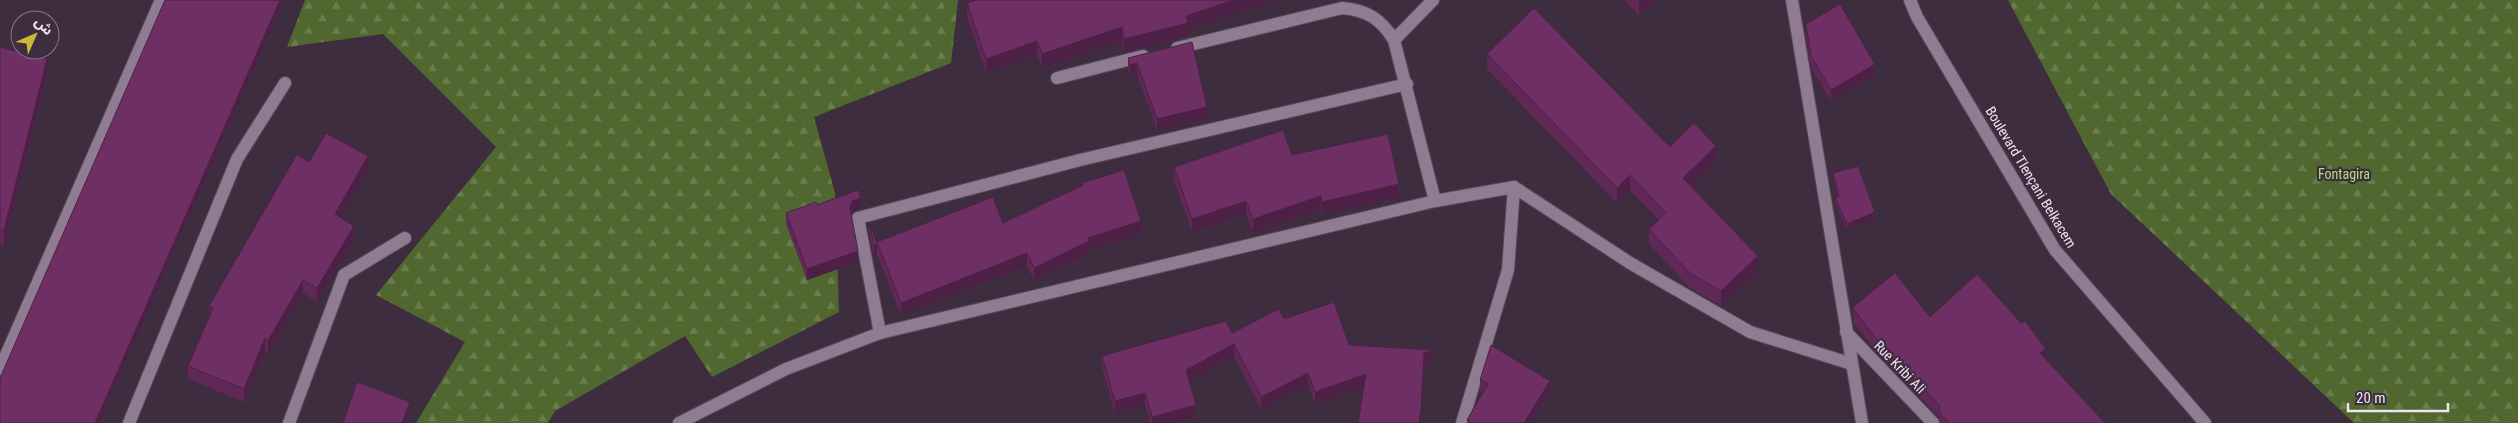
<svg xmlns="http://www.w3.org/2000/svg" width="2518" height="423" font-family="'Roboto Condensed','Noto Sans Arabic',sans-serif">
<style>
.forest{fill:url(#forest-firs)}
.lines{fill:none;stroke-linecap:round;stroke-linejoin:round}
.service-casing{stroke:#5a4b5b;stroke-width:14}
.minor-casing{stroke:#5a4b5b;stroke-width:14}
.service{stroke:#907c91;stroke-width:12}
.minor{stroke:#907c91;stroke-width:12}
.wall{fill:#5f2856}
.shaded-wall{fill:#4d2146}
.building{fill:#6e2f64;stroke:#4d2146}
.labels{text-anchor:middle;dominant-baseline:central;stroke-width:4.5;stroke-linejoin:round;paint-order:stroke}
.park-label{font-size:14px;fill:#b2df73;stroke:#3e2d3f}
.street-label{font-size:14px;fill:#efe4f0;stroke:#3e2d3f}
</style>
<defs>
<pattern id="forest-firs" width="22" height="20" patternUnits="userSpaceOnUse" patternTransform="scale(1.25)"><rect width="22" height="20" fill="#50682f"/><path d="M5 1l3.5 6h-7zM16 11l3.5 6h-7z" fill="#6a7d4d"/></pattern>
</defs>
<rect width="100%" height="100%" fill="#3e2d3f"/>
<g class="forest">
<polygon points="305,0 958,0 951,63 814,117 835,193 839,312 712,377 685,336 555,411 548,423 416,423 465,342 376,295 496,147 383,34 287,47"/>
<polygon points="2008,0 2518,0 2518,423 2354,423 2111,194"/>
</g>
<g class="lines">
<g class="service-casing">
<polyline id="service" points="1394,40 1433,0"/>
</g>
<g class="minor-casing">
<g id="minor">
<polyline points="1792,0 1862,423"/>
<polyline points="1910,0 1917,17 2055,250 2205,423"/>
<path d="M1177,48L1342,8C1367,10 1381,19 1394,40L1435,201"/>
<polyline points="1057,78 1143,56"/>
<polyline points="1846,332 1933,423"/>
<polyline points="880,333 858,218 1080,160 1407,84"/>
<polyline points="0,369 161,0"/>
<polyline points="129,423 237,159 285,83"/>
<polyline points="289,423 344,275 405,238"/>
<polyline points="679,423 786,369 880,333 1435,201 1514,187 1630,263 1750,332 1852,364"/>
<polyline points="1462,423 1508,270 1514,187"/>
</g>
</g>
<use href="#service" class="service"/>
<use href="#minor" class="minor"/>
</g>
<g class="wall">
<polygon points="1273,0 1273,1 1188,29 1188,37 1124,53 1122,41 1042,68 1037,55 986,73 967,17 967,3"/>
<polygon points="1625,0 1656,0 1639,16"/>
<polygon points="1806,24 1875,75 1831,101 1811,67 1806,35"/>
<polygon points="0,47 47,75 4,246 0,245"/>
<polygon points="1487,54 1670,147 1716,161 1691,186 1758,272 1721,306 1690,288 1649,244 1649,229 1659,220 1630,191 1617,203 1487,69"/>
<polygon points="1128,58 1207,107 1207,118 1157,130 1137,74 1130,76 1128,69"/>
<polygon points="1292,155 1399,197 1322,215 1321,209 1253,232 1246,214 1192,232 1174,180 1174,167"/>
<polygon points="368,170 340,218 354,239 317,302 303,293 268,354 265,352 244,402 188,379 188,366 209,316 209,306"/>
<polygon points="1833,173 1875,218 1847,230 1835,204 1835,198 1838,196 1833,179"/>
<polygon points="1082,183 1141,234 1089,250 1089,254 1034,280 1027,266 901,315 877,255 874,256 869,232 869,222 877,244 1003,223 1082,186"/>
<polygon points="861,209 852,212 851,215 858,262 807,280 786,224 786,213"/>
<polygon points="1853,307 1930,317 2046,359 2105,423 1940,423 1939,417 1879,355 1854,323"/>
<polygon points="1284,319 1349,345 1433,362 1315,404 1308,385 1261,409 1234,356 1189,380 1196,417 1173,423 1150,423 1145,405 1115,413 1102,368 1102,356 1232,333"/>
<polygon points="1480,380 1550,392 1531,423 1467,423 1467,420 1483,392 1480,391"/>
</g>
<g class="shaded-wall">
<polygon points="280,0 284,0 99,423 95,423"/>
<polygon points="1234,0 1273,0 1273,1 1188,29 1188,37 1124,53 1124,39 1186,16"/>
<polygon points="1641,0 1656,0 1639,16 1639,2"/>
<polygon points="1122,27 1122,41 1042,68 1042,54"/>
<polygon points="1037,41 1037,55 986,73 986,59"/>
<polygon points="47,59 47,75 4,246 4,230"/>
<polygon points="1137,63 1137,74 1130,76 1130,65"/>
<polygon points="1875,64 1875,75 1831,101 1831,90"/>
<polygon points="1207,107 1207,118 1157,130 1157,119"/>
<polygon points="1716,146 1716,161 1683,193 1683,178"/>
<polygon points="368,156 368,170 335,228 335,214"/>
<polygon points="1630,175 1630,191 1617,203 1617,188"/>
<polygon points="1399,184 1399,197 1322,215 1322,202"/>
<polygon points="1321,196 1321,209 1253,232 1253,219"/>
<polygon points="861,198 861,209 852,212 850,219 850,208 852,201"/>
<polygon points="1246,201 1246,214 1192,232 1192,219"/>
<polygon points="1875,212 1875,218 1847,230 1847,224"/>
<polygon points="1141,221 1141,234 1089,250 1089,254 1034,280 1034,268 1088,238"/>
<polygon points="354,226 354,239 317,302 317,288"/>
<polygon points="877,244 877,255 874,256 874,245"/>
<polygon points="858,251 858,262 807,280 807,269"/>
<polygon points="1027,253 1027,266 901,315 901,303"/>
<polygon points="1758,256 1758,272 1721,306 1721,291"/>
<polygon points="303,280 303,293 268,354 268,341"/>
<polygon points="265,338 265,352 244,402 244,389"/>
<polygon points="1234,344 1234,356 1186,382 1186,370"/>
<polygon points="2046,349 2046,362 2040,353"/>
<polygon points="1433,350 1433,362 1424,365 1420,423 1419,423 1424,353"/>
<polygon points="1308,373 1308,385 1261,409 1261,397"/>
<polygon points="1366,374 1366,386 1315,404 1315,392"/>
<polygon points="1550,381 1550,392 1531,423 1524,423"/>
<polygon points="1145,393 1145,405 1115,413 1115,401"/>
<polygon points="410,402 410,413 406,423 402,423"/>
<polygon points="1196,405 1196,417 1173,423 1152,423 1152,417"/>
</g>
<g class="building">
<polygon points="165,0 280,0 95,423 0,423 0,378"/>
<polygon points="977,0 1234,0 1186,16 1188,23 1124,39 1122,27 1042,54 1037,41 986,59 967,3"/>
<polygon points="1840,4 1875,64 1831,90 1811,56 1806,24"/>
<polygon points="1534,8 1670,147 1694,123 1716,146 1683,178 1758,256 1721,291 1690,273 1649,229 1666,213 1630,175 1617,188 1487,54"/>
<polygon points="1192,42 1207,107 1157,119 1137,63 1130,65 1128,58"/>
<polygon points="0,47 47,59 4,230 0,229"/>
<polygon points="1283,130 1292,155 1388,134 1399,184 1322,202 1321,196 1253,219 1246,201 1192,219 1174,167"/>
<polygon points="326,133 368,156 335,214 354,226 317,288 303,280 268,341 265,338 244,389 188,366 213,308 209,306 297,154 309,162"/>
<polygon points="1858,166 1875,212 1847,224 1835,198 1839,196 1833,173"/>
<polygon points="1124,170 1141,221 1088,238 1089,241 1034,268 1027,253 901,303 877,242 993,197 1003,223 1083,185 1082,183"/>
<polygon points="858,190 861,198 852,201 850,208 858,251 807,269 786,213 816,202 817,205"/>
<polygon points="869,222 877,244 874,245"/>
<polygon points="1895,273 1930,317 1977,274 2021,323 2025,321 2046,349 2040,353 2105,423 1949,423 1940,413 1939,405 1879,342 1854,310 1853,307"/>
<polygon points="1334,302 1349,345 1433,350 1424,353 1421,409 1419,423 1358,423 1366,374 1315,392 1308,373 1261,397 1234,344 1186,370 1196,405 1152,417 1145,393 1115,401 1102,356 1226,321 1232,333 1279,309 1284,319"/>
<polygon points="1491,345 1550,381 1524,423 1472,423 1467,420 1488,384 1480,380"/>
<polygon points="357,382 410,402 402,423 343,423"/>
</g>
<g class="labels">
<g class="park-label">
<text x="2344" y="174">Fontagira</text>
</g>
<g class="street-label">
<text transform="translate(2031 177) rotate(59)">Boulevard Tlençani Belkacem</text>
<text transform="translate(1900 367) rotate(46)">Rue Kribi Ali</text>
</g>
</g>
<g transform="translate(35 35) rotate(45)"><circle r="24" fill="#3e2d3f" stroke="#857686"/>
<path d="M0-4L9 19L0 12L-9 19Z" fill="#cdb938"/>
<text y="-8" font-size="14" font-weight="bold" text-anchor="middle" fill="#efe4f0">ش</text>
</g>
<path d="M2348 403v8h100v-8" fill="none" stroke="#efe4f0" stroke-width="2.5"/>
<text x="2356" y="403" font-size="15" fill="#efe4f0" stroke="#3e2d3f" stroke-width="4" paint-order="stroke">20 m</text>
</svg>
